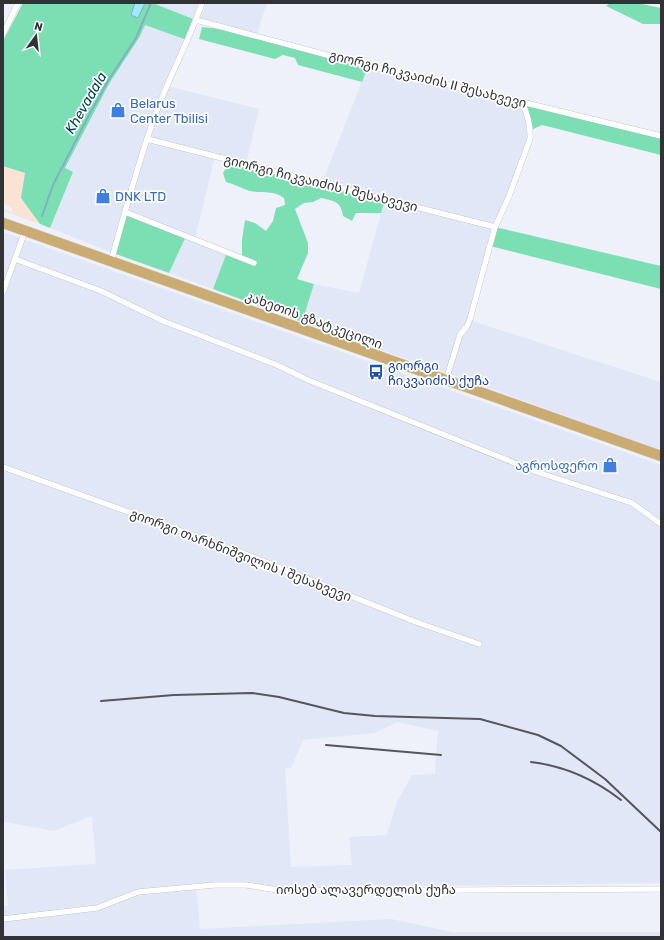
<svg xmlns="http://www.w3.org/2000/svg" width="664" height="940" font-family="Rubik,'Noto Sans Georgian',sans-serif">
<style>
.commercial{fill:#f8e3d5}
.built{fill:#e1e7f7;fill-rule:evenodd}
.green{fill:#7cdfb4}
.water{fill:#a1e7fd;stroke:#7fb1c1}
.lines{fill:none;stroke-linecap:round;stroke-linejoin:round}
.stream{stroke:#7fb1c1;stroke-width:2}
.minor-casing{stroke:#a9adb5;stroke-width:6}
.trunk-casing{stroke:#cececf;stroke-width:11}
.minor{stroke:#fff;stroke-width:5.5}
.trunk{stroke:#caac72;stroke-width:10}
.rail{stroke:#55565a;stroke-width:2}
.labels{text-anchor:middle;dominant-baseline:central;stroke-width:3.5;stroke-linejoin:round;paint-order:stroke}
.street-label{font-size:13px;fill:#313235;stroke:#fff}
.shop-label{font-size:13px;fill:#366cbe;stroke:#fff;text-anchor:start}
.transit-label{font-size:13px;fill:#164399;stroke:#fff;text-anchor:start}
.water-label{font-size:14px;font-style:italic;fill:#003f4e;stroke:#fff}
</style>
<rect width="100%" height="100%" fill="#eef1fa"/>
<polygon class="commercial" points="3,166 25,173 21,198 40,224 3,211 3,209 13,213 11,207 3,203"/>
<g class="built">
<polygon points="155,3 267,3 256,36 196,20 154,4"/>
<polygon points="145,24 187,40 167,86 259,109 246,164 215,156 195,239 227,252 213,289 169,273 185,236 113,253 50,228 73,172 65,169 110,82 139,38"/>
<polygon points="368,66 522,102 531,130 495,227 470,319 460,335 447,373 302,322 314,284 359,293 385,199 322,183"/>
<path d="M3,232L661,465V883L287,888L247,884L196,883L200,929L391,919L452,932H661V937H3V906H8L5,870L96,864L92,816L54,831L5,822L3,820V752L4,749L3,748ZM397,722L438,731L435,774L412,775L397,802L387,835L349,837L352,865L291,867L285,768H291L303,740L375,733Z"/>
<polygon points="472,321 661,382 661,450 450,374 462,336"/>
</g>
<g class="green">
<polygon points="23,3 135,3 131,15 143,8 145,3 155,3 155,4 196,20 187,40 145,25 139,38 110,82 65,168 73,172 50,228 40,224 21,198 25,173 3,166 3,41"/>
<polygon points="610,3 637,3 661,8 661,24 643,24 606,6"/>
<polygon points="202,27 237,31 368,66 362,82 298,65 295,58 283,55 275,59 199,39"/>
<polygon points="522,102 661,136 661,155 542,125 531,130"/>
<path d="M246,164L385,199L381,213H356L352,221L343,216C341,201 334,201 321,198L313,202L304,203L295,209L308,243V253L297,279L314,284L302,322L213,289L227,252L242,258V240L245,220L255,223L266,231L273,221L276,208L285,205L284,198C271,189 264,194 250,191C242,189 235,184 226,182L223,173L227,166Z"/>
<polygon points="125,212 186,236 169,273 113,253"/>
<polygon points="495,227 661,266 661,289 490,246"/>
</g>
<polygon class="water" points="135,3 145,3 138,18 131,15"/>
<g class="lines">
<polyline class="stream" points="42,216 53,185 89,115 108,81 136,38 151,3"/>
<g class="minor-casing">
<g id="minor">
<polyline points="196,20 368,66 522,102 661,136"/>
<polyline points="3,34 18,3"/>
<polyline points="147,139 495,227"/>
<polyline points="125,212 254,263"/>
<polyline points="15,259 101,291 163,321 277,365 308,380 537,472 632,503 661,524"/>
<path d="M111,262C125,211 139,159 157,110C171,74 189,40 202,3"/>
<polyline points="3,292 25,231"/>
<path d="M446,380L460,335L467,326L470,319L495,227L508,199L530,139C531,126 527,113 522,102"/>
<polyline points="3,467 240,552 416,622 479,644"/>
<polyline points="3,919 97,908 138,892 214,885 246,885 284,891 661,889"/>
</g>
</g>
<g class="trunk-casing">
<polyline id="trunk" points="3,223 661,456"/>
</g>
<use href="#minor" class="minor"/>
<use href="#trunk" class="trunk"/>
<g class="rail">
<polyline points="101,701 174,695 252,693 279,697 344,713 375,716 480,719 538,735 561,746 605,779 661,832"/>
<polyline points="326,745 441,755"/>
<path d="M531,762C565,766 594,779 621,800"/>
</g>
</g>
<defs>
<g id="shop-bare" transform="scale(1.2)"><path d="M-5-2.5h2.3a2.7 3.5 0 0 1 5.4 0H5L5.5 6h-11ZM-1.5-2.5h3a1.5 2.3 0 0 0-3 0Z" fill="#3f7fe0" stroke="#fff" stroke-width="2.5" paint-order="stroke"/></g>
<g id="bus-bare" transform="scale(1.2)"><path d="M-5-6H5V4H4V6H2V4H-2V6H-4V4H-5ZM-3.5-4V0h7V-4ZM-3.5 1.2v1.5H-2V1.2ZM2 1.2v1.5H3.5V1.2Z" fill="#1a4fb4" stroke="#fff" stroke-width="2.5" paint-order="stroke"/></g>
</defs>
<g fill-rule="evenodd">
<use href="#shop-bare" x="118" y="110"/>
<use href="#shop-bare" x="103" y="196"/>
<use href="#bus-bare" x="376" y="372"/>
<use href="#shop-bare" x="610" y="465"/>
</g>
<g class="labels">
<g class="street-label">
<text transform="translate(428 79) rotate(14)">გიორგი ჩიკვაიძის II შესახვევი</text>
<text transform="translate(321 183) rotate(14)">გიორგი ჩიკვაიძის I შესახვევი</text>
<text transform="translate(314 320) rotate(20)">კახეთის გზატკეცილი</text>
<text transform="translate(241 555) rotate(21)">გიორგი თარხნიშვილის I შესახვევი</text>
<text x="366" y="889">იოსებ ალავერდელის ქუჩა</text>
</g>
<g class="shop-label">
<text x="130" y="103">Belarus<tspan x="130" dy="15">Center Tbilisi</tspan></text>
<text x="115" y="196">DNK LTD</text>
<text x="598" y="465" text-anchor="end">აგროსფერო</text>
</g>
<g class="transit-label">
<text x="388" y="365">გიორგი<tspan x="388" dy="15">ჩიკვაიძის ქუჩა</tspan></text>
</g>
<g class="water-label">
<text transform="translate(86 103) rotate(-60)">Khevadala</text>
</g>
</g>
<rect width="664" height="940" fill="none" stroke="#313235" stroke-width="8"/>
<g transform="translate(36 36) rotate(15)" stroke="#ffffff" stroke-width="3" paint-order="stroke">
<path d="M0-3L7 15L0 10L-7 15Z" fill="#313235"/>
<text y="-6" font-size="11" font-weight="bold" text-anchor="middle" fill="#313235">N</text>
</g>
</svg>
